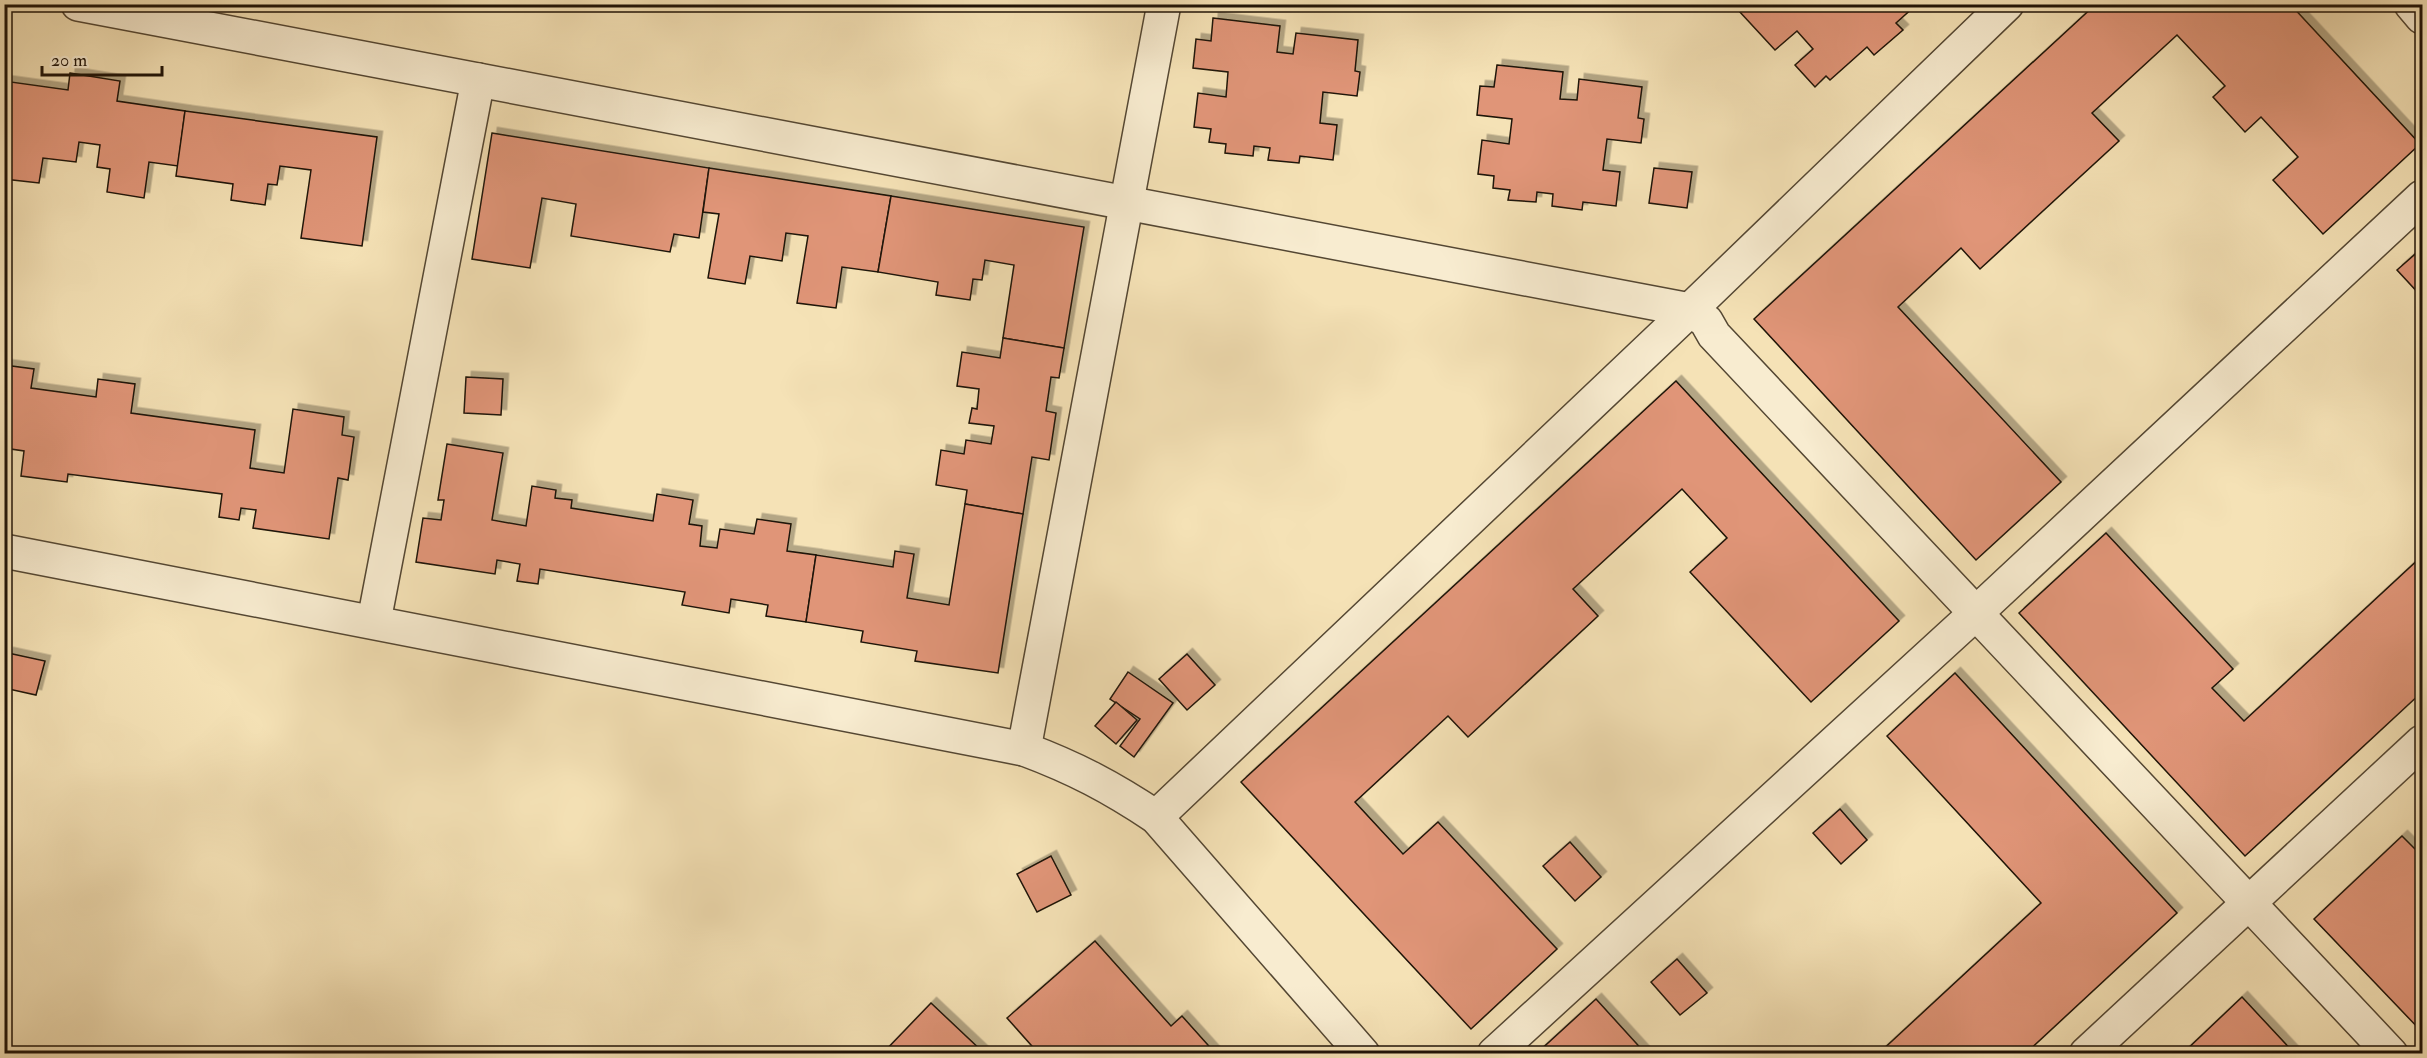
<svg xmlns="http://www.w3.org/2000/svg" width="2427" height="1058" font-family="'IM FELL Double Pica',serif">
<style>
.building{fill:#e09578;stroke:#1f1307;stroke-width:1.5;filter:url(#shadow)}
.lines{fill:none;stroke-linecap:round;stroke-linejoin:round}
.minor-casing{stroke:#544733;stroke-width:36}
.minor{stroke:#f8ecd0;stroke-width:33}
</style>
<defs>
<filter id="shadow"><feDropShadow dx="5.5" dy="-5.5" stdDeviation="0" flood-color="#0004"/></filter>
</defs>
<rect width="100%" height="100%" fill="#f5e2b6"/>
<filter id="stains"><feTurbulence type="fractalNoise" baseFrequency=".00333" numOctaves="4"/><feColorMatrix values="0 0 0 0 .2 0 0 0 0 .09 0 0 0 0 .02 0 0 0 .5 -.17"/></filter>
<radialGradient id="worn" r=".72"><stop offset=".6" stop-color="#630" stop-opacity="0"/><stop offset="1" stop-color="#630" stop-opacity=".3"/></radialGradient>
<g class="building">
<polygon points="1746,4 1913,4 1915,6 1896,23 1903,30 1874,55 1867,47 1830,80 1826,76 1815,87 1795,65 1813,49 1797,31 1775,50 1739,11"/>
<polygon points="2096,4 2290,4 2420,144 2323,234 2273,180 2298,157 2261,117 2245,132 2213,97 2225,86 2177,35 2092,113 2119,141 1980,269 1961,248 1898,307 2061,482 1976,560 1754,319"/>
<polygon points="1213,18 1280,26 1277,52 1293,54 1296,33 1358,40 1355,71 1360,72 1357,96 1323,92 1320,123 1337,125 1333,160 1300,156 1299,163 1268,160 1270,148 1254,146 1253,156 1225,153 1226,144 1209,142 1211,129 1194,127 1198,93 1226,97 1228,72 1193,68 1196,39 1211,41"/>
<polygon points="1497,65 1563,72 1560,99 1577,100 1579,79 1642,87 1638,118 1644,119 1641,143 1607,139 1603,170 1620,172 1616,206 1583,202 1582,210 1552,206 1553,194 1537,192 1536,202 1508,200 1510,190 1493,188 1494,176 1478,174 1482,140 1509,144 1512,119 1477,115 1480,86 1494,87"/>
<polygon points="70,73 120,81 117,101 185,111 178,166 149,162 144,198 107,192 110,169 97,167 100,145 79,142 76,162 43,158 39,183 4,179 4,81 68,90"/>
<polygon points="185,111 377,137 362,246 301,238 311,170 280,166 277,185 268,184 265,205 231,200 233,184 176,176"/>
<polygon points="492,133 709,168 699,238 674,234 670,252 571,236 576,204 542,198 530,268 472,259"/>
<polygon points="709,168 891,196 878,272 842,267 836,308 797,303 808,236 786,233 782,261 750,256 745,284 708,278 719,214 703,212"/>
<polygon points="1654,168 1692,172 1687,208 1649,203"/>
<polygon points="891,196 1084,227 1064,348 1003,338 1014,265 985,260 982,280 973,279 970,300 936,295 938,282 878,272"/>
<polygon points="2422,248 2422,297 2397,270"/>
<polygon points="1003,338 1064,348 1059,378 1051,377 1046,411 1056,413 1049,460 1032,457 1023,514 965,504 967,490 936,485 941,450 964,454 966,440 991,444 994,426 969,423 972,408 977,409 979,389 957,386 962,352 1000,358"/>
<polygon points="4,365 34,369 31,388 96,397 98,379 135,384 131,413 255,430 250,468 284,473 293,409 344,417 342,435 354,437 348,480 338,478 329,539 253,528 256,510 241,508 239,520 219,517 222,494 68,474 67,482 21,476 24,451 4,448"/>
<polygon points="466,377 503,379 501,415 464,413"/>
<polygon points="1676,381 1899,621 1811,702 1690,572 1727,538 1682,489 1573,589 1598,616 1468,737 1448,716 1355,802 1403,854 1438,822 1557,949 1471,1029 1241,782"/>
<polygon points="447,444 503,453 492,520 526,526 532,486 556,490 555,498 572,500 571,508 653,521 657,494 693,500 689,524 702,526 700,546 717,548 720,529 754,534 757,519 791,524 787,551 816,555 806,622 766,616 768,605 731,599 729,613 682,605 685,592 540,569 538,584 517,581 520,564 497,560 495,574 416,562 423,518 441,520 444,500 438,500"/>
<polygon points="965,504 1023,514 998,673 915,661 917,651 861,642 863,631 806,622 816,555 893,567 895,551 914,554 907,598 949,605"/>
<polygon points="2106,533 2233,669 2212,688 2244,721 2422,556 2422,692 2245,856 2019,613"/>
<polygon points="8,653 45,661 36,695 4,688 4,666"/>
<polygon points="1187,654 1215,685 1187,710 1159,679"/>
<polygon points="1128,672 1173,703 1134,757 1120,746 1140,719 1110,699"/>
<polygon points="1955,673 2177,913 2025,1054 1878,1054 2041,903 1887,736"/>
<polygon points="1116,702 1137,720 1116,744 1095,726"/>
<polygon points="1840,809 1867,840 1841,864 1813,833"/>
<polygon points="2402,836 2416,850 2422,845 2422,1032 2314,919"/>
<polygon points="1570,842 1601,877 1575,901 1543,866"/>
<polygon points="1051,856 1071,895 1037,912 1017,874"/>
<polygon points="1095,941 1171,1026 1182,1016 1216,1054 1039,1054 1007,1018"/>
<polygon points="1677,959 1707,993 1680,1015 1651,982"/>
<polygon points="2242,997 2295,1054 2182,1054"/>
<polygon points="1596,999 1646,1054 1536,1054"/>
<polygon points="931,1003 985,1054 882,1054"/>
</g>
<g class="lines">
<g class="minor-casing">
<g id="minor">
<polyline points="78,4 1690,310 1706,321 1714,335 2391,1054"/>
<polyline points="2411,4 2422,17"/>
<path d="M4,551L1024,749C1075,768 1111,787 1156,817L1363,1054"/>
<polyline points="374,621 478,80"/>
<polyline points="1024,749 1164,4"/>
<polyline points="1156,817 1690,310 2007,4"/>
<polyline points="1494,1054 1976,613 2422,197"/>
<polyline points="2086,1054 2422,742"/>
</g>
</g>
<use href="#minor" class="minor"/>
</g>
<rect width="2427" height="1058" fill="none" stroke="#f5e2b6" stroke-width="24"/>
<rect x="6" y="6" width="2415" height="1046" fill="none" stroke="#1f1307" stroke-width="3"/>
<rect x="12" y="12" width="2403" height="1034" fill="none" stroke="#1f1307" stroke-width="1.5"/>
<path d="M42 66v9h120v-9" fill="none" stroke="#1f1307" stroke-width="3"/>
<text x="51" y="66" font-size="18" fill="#1f1307" stroke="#f8ecd0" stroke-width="4.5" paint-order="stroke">20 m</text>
<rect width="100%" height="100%" filter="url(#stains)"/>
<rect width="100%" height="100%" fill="url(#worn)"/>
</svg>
